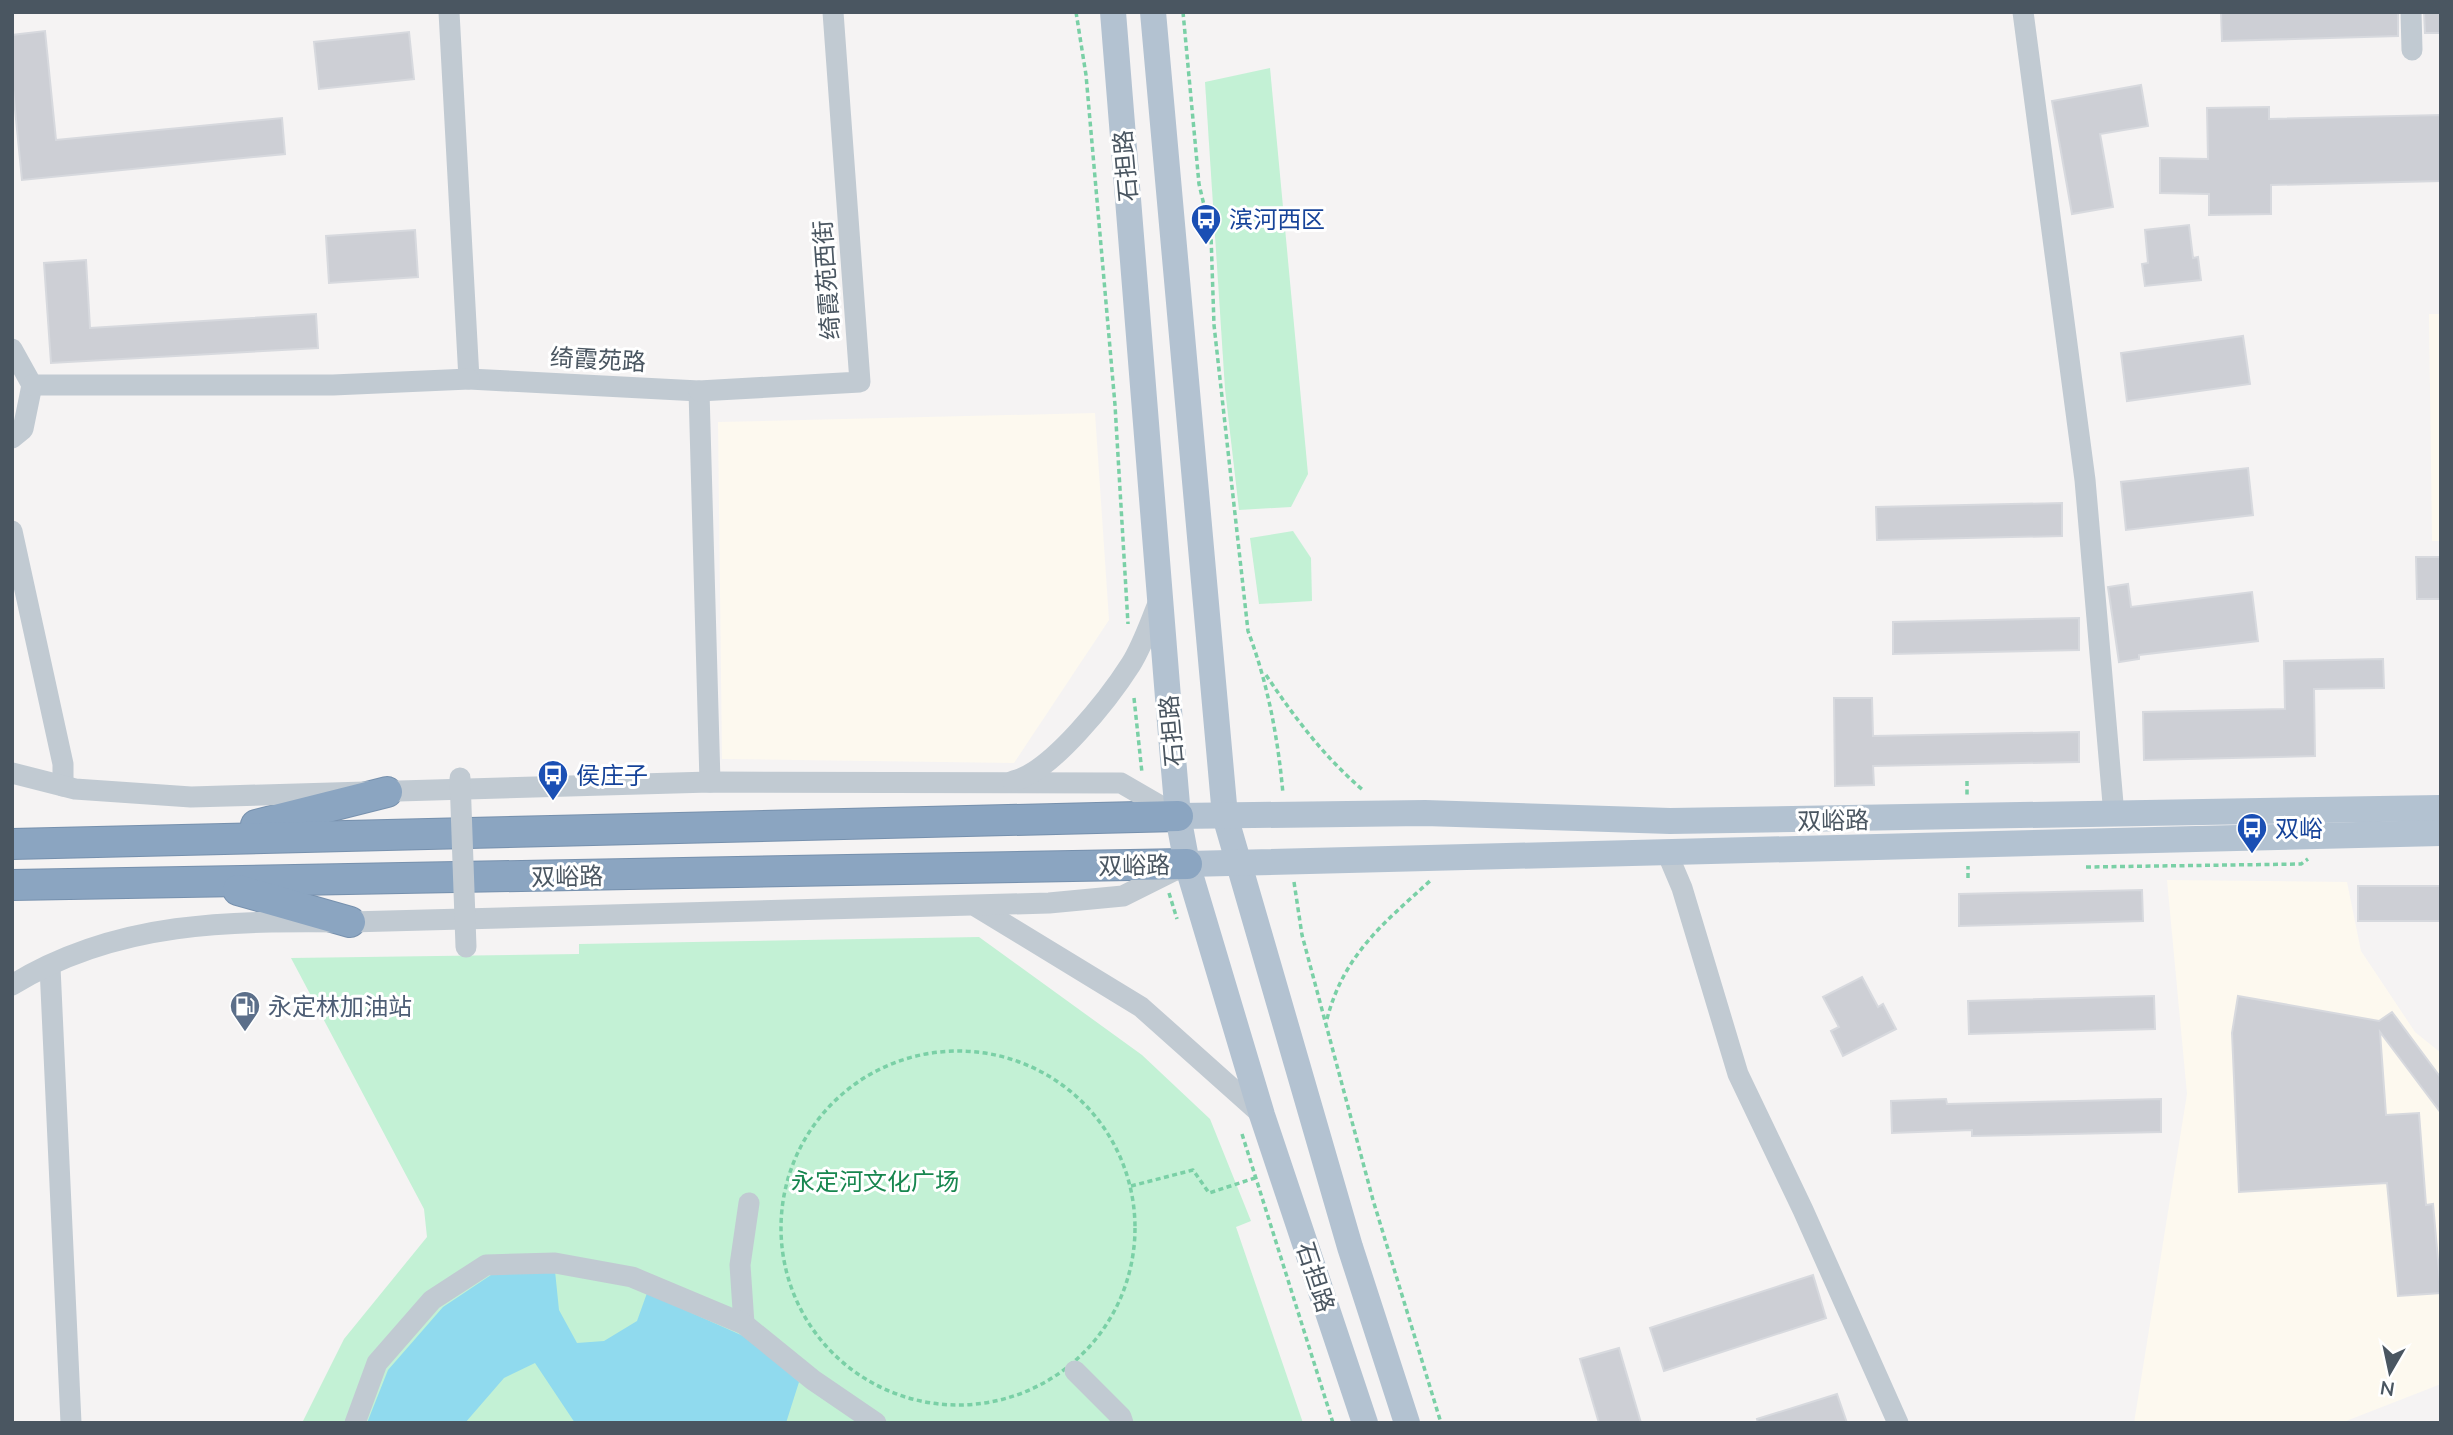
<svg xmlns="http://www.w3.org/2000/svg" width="2453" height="1435" font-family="Mulish,'Noto Sans SC',sans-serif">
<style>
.commercial{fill:#fdf9ef}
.green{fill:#c3f1d5}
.water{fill:#90daee}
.building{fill:#cdcfd5;stroke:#d7d9de;stroke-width:2}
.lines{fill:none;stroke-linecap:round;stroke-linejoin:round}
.highway-casing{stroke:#7690ad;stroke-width:32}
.path{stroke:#7ad0a6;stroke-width:3.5;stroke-dasharray:5 3.5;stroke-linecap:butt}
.minor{stroke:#c1cad2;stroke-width:21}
.major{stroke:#b3c2d1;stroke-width:26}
.highway{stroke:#8ba5c1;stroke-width:30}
.minor-bridge{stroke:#c1cad2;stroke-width:21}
.labels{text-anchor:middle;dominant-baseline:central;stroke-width:6;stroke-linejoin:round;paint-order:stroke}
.street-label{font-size:24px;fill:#4a5661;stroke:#fff}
.transit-label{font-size:24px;fill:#164399;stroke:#fff;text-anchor:start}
.service-label{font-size:24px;fill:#4e5e75;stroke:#fff;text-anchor:start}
.park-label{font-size:24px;fill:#17864f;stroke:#fff}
</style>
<rect width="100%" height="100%" fill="#f5f3f3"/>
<g class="commercial">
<polygon points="2429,314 2441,314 2441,541 2432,541"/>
<polygon points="1095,413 1109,620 1014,763 722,759 718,422"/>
<polygon points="2167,880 2347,882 2361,951 2415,1032 2441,1053 2441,1384 2341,1423 2134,1423 2187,1094"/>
</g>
<g class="green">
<polygon points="1270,68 1308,474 1291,507 1239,510 1225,389 1205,82"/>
<polygon points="1293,531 1311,558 1312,601 1259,604 1250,538"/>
<polygon points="979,937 1142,1055 1210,1119 1251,1221 1236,1227 1303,1423 302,1423 344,1339 427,1237 424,1209 291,958 579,954 579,944"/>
</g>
<polygon class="water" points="555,1271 559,1310 577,1343 604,1341 637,1321 647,1293 750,1339 799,1382 786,1423 575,1423 535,1363 504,1378 465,1423 367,1423 388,1370 443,1307 491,1275"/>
<g class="building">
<polygon points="2221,12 2398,12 2398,36 2222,41"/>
<polygon points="2424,12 2441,12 2441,33 2425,33"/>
<polygon points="45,31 56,140 282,118 285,154 22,180 12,79 12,35"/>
<polygon points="409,32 414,79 319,89 314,42"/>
<polygon points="2141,85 2148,126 2100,134 2113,207 2072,214 2052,101"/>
<polygon points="2269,107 2269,119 2441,115 2441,181 2271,185 2271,214 2209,215 2209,194 2160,193 2160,158 2208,159 2207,108"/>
<polygon points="2189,225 2193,258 2198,257 2201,280 2145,286 2142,264 2148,263 2145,230"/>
<polygon points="415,230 418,277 329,283 326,236"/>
<polygon points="86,260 90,328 316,314 318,348 51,363 44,263"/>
<polygon points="2243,336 2250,384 2127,401 2121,353"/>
<polygon points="2248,468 2253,515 2126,530 2121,482"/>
<polygon points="2062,503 2062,536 1877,540 1876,507"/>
<polygon points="2416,557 2441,557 2441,599 2417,599"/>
<polygon points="2128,584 2131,607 2252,592 2258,641 2139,655 2139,659 2119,662 2108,587"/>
<polygon points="2079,618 2079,650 1893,654 1893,622"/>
<polygon points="2383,659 2384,688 2314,689 2315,756 2144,760 2143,712 2285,709 2284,661"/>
<polygon points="1834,698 1872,698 1873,736 2079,732 2079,762 1873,766 1874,785 1835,786"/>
<rect x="2358" y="886" width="83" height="35"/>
<polygon points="2142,890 2143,921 1959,926 1959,894"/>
<polygon points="1862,977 1878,1007 1883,1004 1896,1029 1843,1056 1831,1031 1839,1027 1823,997"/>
<polygon points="2154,996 2155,1029 1969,1034 1968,1001"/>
<polygon points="2238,996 2379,1021 2392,1012 2441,1078 2441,1113 2380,1032 2386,1115 2419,1113 2426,1205 2433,1204 2441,1293 2398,1296 2387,1183 2239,1192 2232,1033"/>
<polygon points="1946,1099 1947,1104 2161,1099 2161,1132 1972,1136 1972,1130 1892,1133 1891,1101"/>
<polygon points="1813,1275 1826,1318 1664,1371 1650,1328"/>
<polygon points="1619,1348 1641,1423 1599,1423 1580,1359"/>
<polygon points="1837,1394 1847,1423 1758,1423 1757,1419"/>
</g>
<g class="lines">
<g class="highway-casing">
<g id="highway">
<polyline points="256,825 387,792"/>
<polyline points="12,844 1178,816"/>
<polyline points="12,885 1187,864"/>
<polyline points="238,890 350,922"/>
</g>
</g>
<g class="path">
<polyline points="1076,12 1086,75 1115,405 1128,624"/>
<path d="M1183,12L1199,184L1211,235L1214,325L1248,631C1268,684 1278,738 1283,794"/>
<path d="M1266,675C1295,718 1324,757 1364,791"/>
<polyline points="1134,698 1142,773"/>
<polyline points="1967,781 1967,795"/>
<polyline points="2086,867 2301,864 2308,859"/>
<polyline points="1968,878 1968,866"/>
<polyline points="1294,882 1302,935 1373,1200 1441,1423"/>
<polyline points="1169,893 1177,919"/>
<path d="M1327,1019C1344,954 1384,923 1431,880"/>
<circle cx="958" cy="1228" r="177"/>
<polyline points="1242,1134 1333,1423"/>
<polyline points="1131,1186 1193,1170 1209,1193 1255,1178"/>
</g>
<g class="minor">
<polyline points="449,12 469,379 699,391 710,782"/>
<polyline points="2023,12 2085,480 2114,815"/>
<polyline points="2411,12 2412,50"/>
<polyline points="12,349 32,385 23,429 12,438"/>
<polyline points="32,385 333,385 469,379"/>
<polyline points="699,391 860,382 833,12"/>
<polyline points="12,531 63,764 63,786"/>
<polyline points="12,773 75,789 191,797 710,782 1121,783 1178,816"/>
<path d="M1013,781C1051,773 1110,697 1131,664C1143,645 1151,620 1160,599"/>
<polyline points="1668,855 1682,888 1738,1074 1803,1210 1898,1423"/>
<polyline points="977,907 1141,1007 1262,1115"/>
<polyline points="50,967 71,1423"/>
<path d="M12,985C118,920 231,921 350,922L1049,903L1123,896L1181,867"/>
<polyline points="744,1324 740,1265 749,1203"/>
<polyline points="1075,1371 1121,1417 1123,1423"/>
<polyline points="355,1423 377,1363 432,1300 486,1265 555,1263 632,1277 744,1324 813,1380 876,1423"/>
</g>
<g class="major">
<polyline points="1113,12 1171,735 1178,816 1187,864 1262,1115 1365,1423"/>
<polyline points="1153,12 1225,816 1350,1247 1407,1423"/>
<polyline points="1178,816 1425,813 1670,821 2441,808"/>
<polyline points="1187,864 2441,833"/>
</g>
<use href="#highway" class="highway"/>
<polyline class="minor-bridge" points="460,778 466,947"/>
</g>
<defs>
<g id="bus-pin" transform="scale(1.575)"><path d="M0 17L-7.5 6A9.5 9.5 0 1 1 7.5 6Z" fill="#1a4fb4" stroke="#fff"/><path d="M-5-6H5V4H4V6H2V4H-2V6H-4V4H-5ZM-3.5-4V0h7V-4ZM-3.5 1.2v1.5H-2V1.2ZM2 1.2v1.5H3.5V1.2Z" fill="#fff"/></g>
<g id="fuel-pin" transform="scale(1.575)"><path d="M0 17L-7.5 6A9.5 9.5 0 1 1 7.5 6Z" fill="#5c6f8a" stroke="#fff"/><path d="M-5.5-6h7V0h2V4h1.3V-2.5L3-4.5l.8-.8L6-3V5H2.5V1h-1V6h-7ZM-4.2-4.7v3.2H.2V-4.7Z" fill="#fff"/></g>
</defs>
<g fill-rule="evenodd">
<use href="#bus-pin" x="1206" y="219"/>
<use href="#bus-pin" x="553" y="775"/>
<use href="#bus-pin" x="2252" y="828"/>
<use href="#fuel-pin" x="245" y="1006"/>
</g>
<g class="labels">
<g class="street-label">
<text transform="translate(1125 166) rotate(-95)">石担路</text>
<text transform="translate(826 280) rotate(-94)">绮霞苑西街</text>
<text transform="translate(598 359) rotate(3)">绮霞苑路</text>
<text transform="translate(1171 731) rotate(-95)">石担路</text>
<text transform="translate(1833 820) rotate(-1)">双峪路</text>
<text transform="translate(1134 865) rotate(-1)">双峪路</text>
<text transform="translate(567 876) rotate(-1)">双峪路</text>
<text transform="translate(1316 1277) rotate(72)">石担路</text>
</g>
<g class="transit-label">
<text x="1229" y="219">滨河西区</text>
<text x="576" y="775">侯庄子</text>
<text x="2275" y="828">双峪</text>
</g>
<g class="service-label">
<text x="268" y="1006">永定林加油站</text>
</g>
<g class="park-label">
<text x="875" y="1181">永定河文化广场</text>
</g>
</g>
<rect width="2453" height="1435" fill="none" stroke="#4a5661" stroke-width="28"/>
<g transform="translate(2390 1372) rotate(189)" stroke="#ffffff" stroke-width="5" paint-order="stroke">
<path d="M0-5L12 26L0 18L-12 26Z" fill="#4a5661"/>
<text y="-10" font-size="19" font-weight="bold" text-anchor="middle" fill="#4a5661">N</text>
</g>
</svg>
